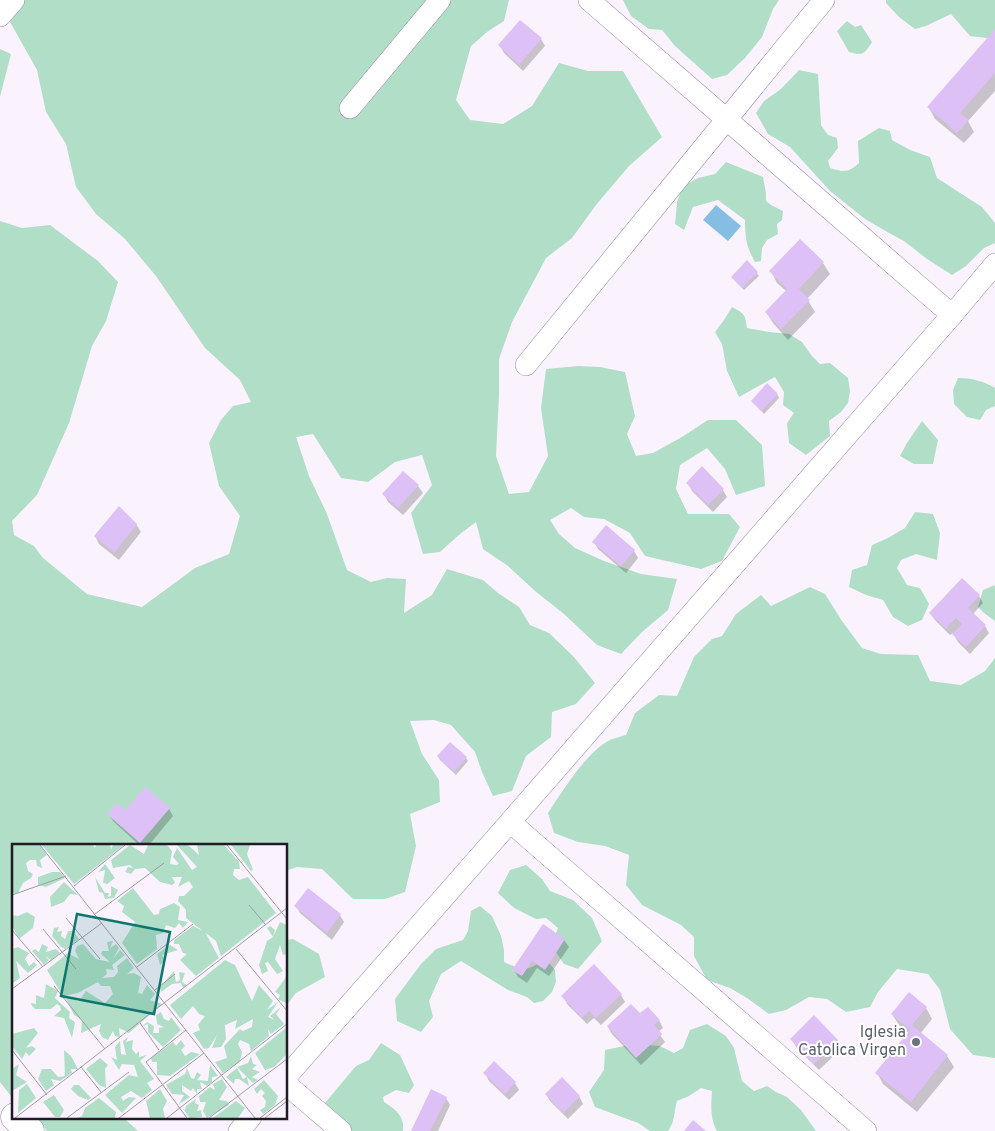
<svg xmlns="http://www.w3.org/2000/svg" width="995" height="1131" font-family="Overpass,sans-serif">
<style>
.green{fill:#b1dec7}
.water{fill:#86bde2}
.shadow{fill:#0003}
.building{fill:#ddc1f6}
.lines{fill:none;stroke-linecap:round;stroke-linejoin:round}
.minor-casing{stroke:#9787a1;stroke-width:22}
.tertiary-casing{stroke:#9787a1;stroke-width:29}
.minor{stroke:#fff;stroke-width:21}
.tertiary{stroke:#fff;stroke-width:28}
.worship-dot{fill:#6b7280;stroke:#fff;stroke-width:2}
.labels{text-anchor:middle;dominant-baseline:central;stroke-width:4;stroke-linejoin:round;paint-order:stroke}
.worship-label{font-size:16px;fill:#5b616d;stroke:#fff;text-anchor:end}
.inset-road{fill:none;stroke:#a39ca7;stroke-width:1}
.view{fill:#0f766e;fill-opacity:0.15;stroke:#0f766e;stroke-width:2.5}
.inset-edge{fill:none;stroke:#201a24;stroke-width:2.5}
</style>
<rect width="100%" height="100%" fill="#faf3fe"/>
<g class="green">
<polygon points="3,0 509,0 504,21 487,32 471,46 456,100 470,120 503,124 532,106 559,63 588,71 623,71 662,137 629,166 596,205 572,238 546,258 512,322 499,359 499,396 496,456 509,494 529,492 548,456 541,408 546,369 578,366 600,367 625,372 635,416 627,434 636,456 653,453 682,437 708,420 736,420 762,445 765,486 736,495 725,469 707,448 680,465 676,489 688,514 729,514 740,527 722,561 701,569 645,556 630,533 604,519 584,517 571,508 550,520 559,534 575,548 604,561 641,574 677,579 668,610 642,632 621,654 597,645 564,614 535,591 508,566 483,549 476,522 460,534 440,552 423,554 411,513 432,485 422,455 395,462 368,482 341,478 313,434 296,437 309,476 327,514 347,570 371,582 387,578 406,579 404,613 432,595 447,569 483,580 498,593 519,607 530,625 549,633 574,657 595,683 576,704 552,712 551,737 526,756 512,791 493,796 482,772 475,752 451,725 434,720 410,721 422,754 439,780 440,802 410,814 416,846 405,892 385,899 353,899 322,869 297,867 286,871 286,845 14,845 14,1100 0,1082 0,221 22,228 50,225 98,261 118,282 106,321 92,346 69,423 37,495 12,521 14,535 34,546 43,558 87,594 142,607 195,568 229,554 240,516 219,486 209,443 221,420 233,406 251,402 240,380 205,348 156,276 125,239 96,214 76,187 66,144 46,112 37,70 10,22"/>
<polygon points="623,0 779,0 773,9 762,37 745,58 727,75 712,79 675,46 662,30 649,29 631,16"/>
<polygon points="886,0 995,0 995,39 970,36 951,14 926,26 915,29 899,17 886,3"/>
<path d="M847,21L855,27L861,25L872,42C864,54 864,56 849,52L837,31Z"/>
<polygon points="0,49 11,54 0,97"/>
<path d="M799,70L818,74L821,125L828,135L837,138L838,148L828,161L830,168C844,172 848,173 859,163L858,141L879,128L890,131L892,140L910,150L930,157L937,178L982,207L995,223V243L984,248L966,266L952,275L927,259L904,241L889,233L865,219L830,191L790,147L768,134L756,113L764,101L781,89Z"/>
<path d="M726,162L763,177L766,193V201L771,205L783,211L782,220L777,224L778,234L767,240L762,248L761,261L755,262C746,246 745,237 745,220L718,200L693,207L684,230L675,224L677,202L683,186L698,178L715,174Z"/>
<path d="M732,307C745,314 745,314 747,328L769,332L789,334L802,342L812,356L820,364L830,363L848,378L850,391L848,403L841,412L829,421L830,436L806,455L789,443L787,423L794,413L783,405L784,392L775,377L739,397L727,371L722,344L715,332L724,320Z"/>
<path d="M958,378C972,378 983,381 995,388V406L986,410L980,420L967,417L954,404L953,390Z"/>
<polygon points="922,421 938,440 933,464 914,464 900,456 907,443"/>
<polygon points="915,512 933,514 940,533 937,560 916,554 901,560 897,568 907,585 920,588 929,604 922,620 908,626 893,617 883,600 866,595 849,587 852,570 867,565 872,545 888,538 905,528"/>
<polygon points="995,585 995,621 984,613 978,607 983,590"/>
<path d="M810,587L825,594L842,621L862,648L881,654L918,655L930,681L961,685L985,671L995,658V1058L973,1055L950,1029L940,990L928,974L897,969L878,992L870,1007L846,1012L827,999L809,997L786,1010L769,1014L747,998L730,988L707,980L694,956V937L681,925L642,905L626,885L629,855L605,846L578,842L554,833L548,813C562,792 585,754 608,741C613,738 620,737 626,735L635,713L659,695L677,696L694,657L712,639L722,636L736,614L761,595L771,606Z"/>
<polygon points="526,865 542,879 550,891 573,900 592,918 602,941 578,969 564,964 551,945 558,928 546,918 536,919 514,908 498,893 510,870"/>
<path d="M480,906L492,916L501,936L504,950V962C524,971 526,972 545,959L555,970L556,982L552,992L543,1001L534,1003L527,997L508,990L461,961L441,974L429,1001L433,1017L421,1032L397,1021L395,999L421,964L436,949L463,940L468,931L471,911Z"/>
<polygon points="293,939 319,954 325,977 296,993 286,1006 286,940"/>
<path d="M707,1024L726,1036L734,1048L742,1081L754,1091L767,1086L776,1092L787,1097L801,1110L816,1131H717C710,1119 711,1105 712,1091L701,1088L689,1096L677,1101C674,1111 675,1122 668,1131H650L638,1123L595,1107L589,1092L604,1070L605,1050L634,1044L660,1046L674,1053L683,1048L690,1030Z"/>
<path d="M381,1043L400,1055L414,1085L409,1093L396,1090L383,1097L384,1102C395,1109 405,1116 403,1131H352L348,1127L318,1116L325,1103L356,1066L369,1060Z"/>
<polygon points="37,1117 126,1117 126,1120 138,1131 47,1131"/>
</g>
<polygon class="water" points="716,205 741,226 728,241 703,220"/>
<g class="shadow">
<polygon points="995,31 995,91 968,121 974,132 964,143 935,119 929,108"/>
<polygon points="541,39 545,46 523,71 504,53 500,45"/>
<polygon points="800,240 823,263 830,274 807,299 815,312 788,340 773,323 766,312 786,291 777,283 771,271"/>
<polygon points="747,262 759,276 744,290 732,277"/>
<polygon points="777,394 779,398 764,414 753,401"/>
<polygon points="403,473 418,486 423,493 403,515 388,502 384,494"/>
<polygon points="688,483 723,490 727,497 713,512 692,491"/>
<polygon points="136,524 141,532 119,560 99,544 95,536"/>
<polygon points="594,542 634,551 638,558 626,573 598,549"/>
<polygon points="979,596 983,603 973,614 985,626 989,633 970,654 958,642 953,633 950,635 935,620 930,613"/>
<polygon points="438,756 466,758 468,761 456,775 440,760"/>
<polygon points="145,789 169,809 173,816 149,845 139,845 113,821 109,814 125,812"/>
<polygon points="296,906 340,915 344,922 332,940 300,913"/>
<polygon points="544,925 564,940 569,947 549,976 537,968 527,983 518,977 514,970"/>
<polygon points="621,995 625,1002 601,1025 594,1018 587,1024 567,1004 563,996"/>
<polygon points="926,1008 932,1019 920,1034 947,1056 954,1067 917,1112 883,1084 877,1073 909,1033 899,1025 892,1014"/>
<polygon points="659,1020 663,1028 658,1032 665,1042 641,1065 612,1034 608,1027"/>
<polygon points="792,1039 837,1040 842,1048 819,1070 796,1047"/>
<polygon points="485,1073 515,1083 519,1090 509,1100 489,1081"/>
<polygon points="546,1094 579,1096 583,1104 568,1119 550,1101"/>
<polygon points="446,1098 450,1105 438,1131 412,1131"/>
</g>
<g class="building">
<polygon points="520,20 542,38 519,65 498,45"/>
<polygon points="995,29 995,73 960,113 969,120 957,133 927,107"/>
<polygon points="800,239 824,262 799,289 810,300 781,329 765,312 787,289 769,271"/>
<polygon points="747,260 758,272 742,288 731,277"/>
<polygon points="767,383 778,394 761,411 751,401"/>
<polygon points="702,466 724,489 708,505 686,483"/>
<polygon points="403,471 419,485 398,508 382,494"/>
<polygon points="119,506 137,524 114,553 94,536"/>
<polygon points="606,525 635,550 621,566 592,542"/>
<polygon points="962,578 980,595 968,608 986,625 966,647 952,634 962,624 956,618 946,629 929,613"/>
<polygon points="450,742 467,757 454,772 437,756"/>
<polygon points="145,787 170,808 140,843 107,814 117,803 125,810"/>
<polygon points="308,888 341,914 327,933 294,906"/>
<polygon points="543,924 565,939 545,970 532,961 522,976 512,970"/>
<polygon points="594,964 622,994 596,1018 589,1011 582,1018 561,996"/>
<polygon points="909,992 927,1007 912,1025 948,1055 911,1102 875,1073 910,1030 891,1014"/>
<polygon points="631,1004 640,1013 648,1007 660,1020 654,1025 662,1034 636,1058 607,1026"/>
<polygon points="814,1015 838,1040 814,1064 790,1039"/>
<polygon points="494,1061 516,1082 505,1094 483,1073"/>
<polygon points="562,1077 580,1096 563,1113 545,1094"/>
<polygon points="431,1089 447,1097 430,1131 411,1131"/>
<polygon points="693,1120 706,1131 684,1131"/>
</g>
<g class="lines">
<g class="minor-casing">
<g id="minor">
<polyline points="589,0 952,315"/>
<polyline points="0,16 14,0"/>
<polyline points="350,108 440,0"/>
<polyline points="526,365 824,0"/>
<polyline points="510,822 866,1131"/>
<polyline points="286,1077 510,822 952,315 995,264"/>
<polyline points="286,1084 341,1131"/>
<polyline points="239,1131 251,1117"/>
</g>
</g>
<g class="tertiary-casing">
<polyline id="tertiary" points="15,1117 30,1131"/>
</g>
<use href="#minor" class="minor"/>
<use href="#tertiary" class="tertiary"/>
</g>
<circle class="worship-dot" cx="916" cy="1042" r="5"/>
<g class="labels">
<g class="worship-label">
<text x="906" y="1033">Iglesia<tspan x="906" dy="18">Catolica Virgen</tspan></text>
</g>
</g>
<g transform="translate(12 844)">
<rect width="275" height="275" fill="#faf3fe"/>
<path d="M0,1H28L35,11L28,16L30,24L25,22L24,16H18L14,19L16,27L21,30L19,34L11,39L6,49L0,50ZM30,1H81L83,4L84,1H98L99,5L101,1H112L62,40ZM118,1L132,10L136,1H155L160,7L158,20L164,21L167,20L161,13L165,4L180,26L185,23L165,1H176L187,11L185,1H212L227,18L228,25H222L221,31L227,36L236,33L264,69L209,112L204,97L174,74V66L166,57L167,52H172L181,43L177,37L166,43L170,33H160L163,39L160,41L148,38L133,24L123,25L119,30L113,28L116,23L121,24L118,21L101,24L99,16ZM219,1H238L235,10L241,26L239,27ZM93,20L103,34L95,40L91,39L93,26L86,28ZM40,28H48L53,34L34,43L26,41V33ZM83,33L93,49H97L96,53L99,52V42L106,46L102,54L93,55L91,49L87,48ZM52,38L66,51L58,50L52,58L39,63L38,53ZM121,44L142,71L147,70L148,65L162,59L168,63L166,76L176,78L171,84L167,79L163,84L154,81L151,89L144,91L145,105L125,120L110,99L123,78L110,68L112,62L105,57ZM15,68L23,73L21,84L7,95L0,82V71L6,72ZM268,78L275,81V110L271,111L268,101L263,115L271,127L265,130L256,118L253,119L256,127L250,130L247,121L255,97L261,93L255,84L258,82L263,86L261,93ZM181,82L193,88L207,114L184,132L168,116L175,110L171,109L167,100H162V96ZM47,83L45,88L50,87L49,92L53,95L56,87H61L67,95L53,105L49,103L40,92L42,84ZM101,97L98,104L104,100L107,104L101,115L108,106L113,111L100,121L102,126L94,125L95,130L90,134L102,133L106,128L105,122L115,114L122,124L115,130L122,129L129,133L126,149L130,150L135,141L143,150L138,156L150,160L117,189L107,184L108,193L103,192L101,187L96,196L90,193L87,187L89,180L69,189L70,176L62,171L53,153L67,157L74,147L93,159L101,150L98,142H89L86,138L66,149L51,152L35,126L56,109L67,115L63,107L65,102L71,100L84,115L98,118L89,110L90,107H97L95,98ZM30,100L36,103L34,108L44,105L48,109L39,116L33,112L37,116L32,121L20,107L23,105L27,108ZM158,101L166,106L150,111L153,116L148,121L145,110ZM6,103L17,109L13,115L17,122L22,118L25,121L16,129L4,117L8,134L1,139L0,105ZM213,116L223,121L240,157L247,141L261,157L255,166L266,158L256,173L263,176L258,172L269,163L264,170L272,180L259,190L256,185L257,192L239,207L237,200L228,196L226,200L230,208L228,217L211,229L203,218L215,214L212,202L228,185L231,187L240,183L241,175L223,185L225,176L213,181L214,195L209,203L200,204L205,191L197,204L192,205L181,189L188,186L186,181L193,172L187,170L181,162L169,175L158,161ZM162,127L164,138L168,136L167,128L173,129L170,138L175,141L171,144L169,139L160,140L149,148L148,143ZM275,132V158L274,159L266,155L268,151L263,148ZM34,140L46,147L43,154L58,168L57,174L63,178L60,194L52,174L42,172L49,166L48,162L45,160L39,165H23L20,162L19,159L24,160V151L32,154ZM149,168L152,175L157,177L159,173L169,186L151,203L136,188V180L131,182L135,178L142,182L141,189H147V184L152,183L145,180L144,171ZM275,183L274,211L262,223L253,226L243,209ZM22,184L26,189L14,204L20,202L24,205L17,212L14,208L10,215L0,202V190ZM116,193L114,198L121,196L120,205L124,210L127,207V213L135,211L128,217L142,235L135,239L140,246L130,254L119,247L109,253L111,257L117,253L124,254L110,269L93,251L117,231L126,233L122,221L110,220L107,226L99,213L105,216L103,203L108,197L109,210L114,211L111,197ZM169,196L173,202L169,206L173,212L179,208L188,210L158,232L145,231V218H140L139,214L161,198L164,202ZM52,206L59,212L66,225H59L60,229L48,237L39,235L42,241L34,247L26,235L30,225H39L46,233L53,232ZM239,212L241,220L245,221L240,225L248,228L240,233L246,236L241,239L225,223L236,219ZM88,214L96,221L93,225L94,244L87,241L74,225ZM7,220L4,231L15,238L0,247V225ZM198,221L206,232L200,233V238L195,242L188,238L190,245H185V250L181,244L179,247L170,241V247L178,253L167,260L172,251L160,250L154,241L173,230L175,224L179,234L182,235L185,228L189,231L185,236L196,237ZM225,224L231,235L235,233L237,242L227,235H223L222,240L214,233ZM210,235L215,243L207,256L215,257L217,261L195,274L191,267L194,258H188L187,252L198,243L203,246L201,240ZM252,236L266,252L263,261L251,270L248,266L253,263L254,257L250,252L253,249L249,245L245,250L242,245ZM15,240L24,254L6,269L7,246ZM62,241H67L79,254L76,256L66,252L59,245ZM148,245L155,257L151,265L153,274H138L134,257ZM42,251L52,266L48,273H43L31,258ZM87,254L104,268L103,274H64L70,272L73,264ZM184,255L183,259L187,261L185,267L189,266L190,273L178,274L171,265L173,266L174,262ZM224,257L233,264L226,274H201Z" fill="#b1dec7"/>
<path class="inset-road" d="M28,1L243,274M215,1L275,75M62,42L113,1M0,51L54,32M237,61L254,81M83,70L152,19M54,74L88,115M31,85L64,125M0,86L31,123M224,105L275,167M125,123L181,80M42,142L93,205M0,145L90,79M143,146L163,130M128,179L147,206M174,186L134,218L175,274M0,206L35,251M69,223L89,248M3,274L275,64M55,274L117,228M107,274L192,209M155,274L275,180M197,274L275,215M248,274L275,253M253,274L275,257"/>
<path class="view" d="M65,70L158,88L142,170L49,152Z"/>
<rect width="275" height="275" class="inset-edge"/>
</g>
</svg>
